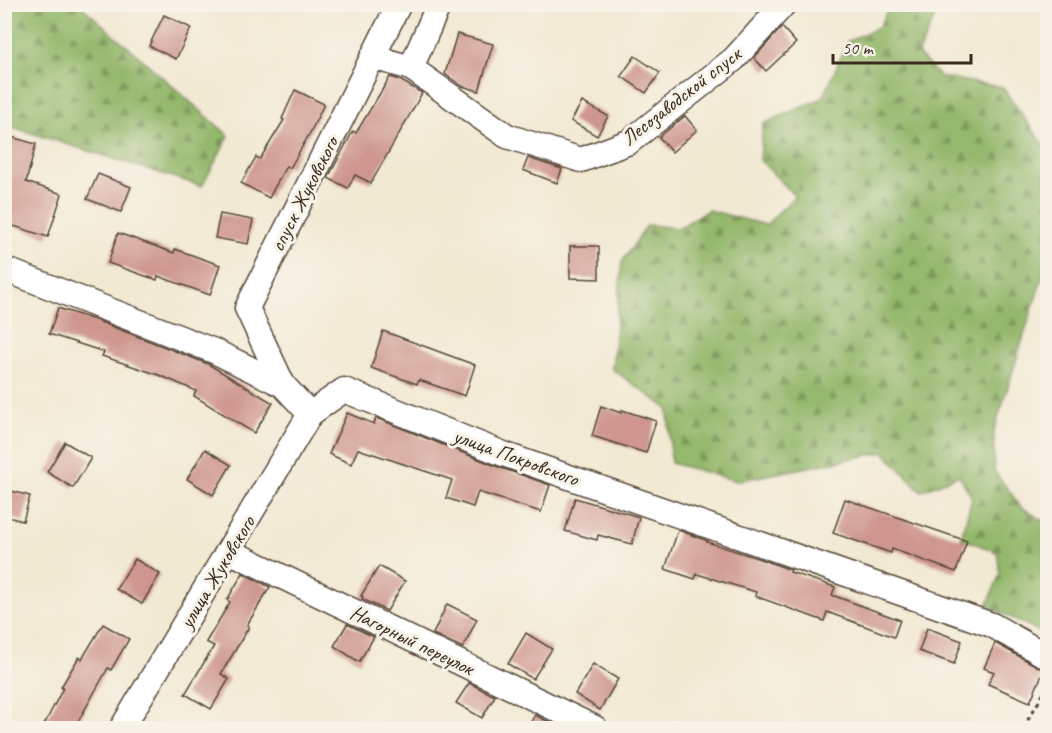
<svg xmlns="http://www.w3.org/2000/svg" width="1052" height="733" font-family="Caveat,sans-serif">
<style>
.forest{fill:url(#forest-firs);stroke:#687145;stroke-width:1.5}
.building{fill:#ce968e}
.lines{fill:none;stroke-linecap:round;stroke-linejoin:round}
.minor-casing{stroke:#564739;stroke-width:27}
.path{stroke:#564739;stroke-width:3;stroke-dasharray:4.5 4.5;stroke-linecap:butt}
.minor{stroke:#fff;stroke-width:24}
.labels{text-anchor:middle;dominant-baseline:central;stroke-width:6;stroke-linejoin:round;paint-order:stroke}
.street-label{font-size:21px;fill:#3b2a1e;stroke:#f7f3e8}
</style>
<defs>
<pattern id="forest-firs" width="22" height="20" patternUnits="userSpaceOnUse" patternTransform="scale(1.5)"><rect width="22" height="20" fill="#94b86c"/><path d="M5 1l3.5 6h-7zM16 11l3.5 6h-7z" fill="#7a9658"/></pattern>
</defs>
<rect width="100%" height="100%" fill="#f7f3e8"/>
<filter id="ink" filterUnits="userSpaceOnUse"><feTurbulence type="fractalNoise" baseFrequency=".0167" numOctaves="2"/><feDisplacementMap in="SourceGraphic" scale="12" xChannelSelector="R" yChannelSelector="G"/><feConvolveMatrix kernelMatrix="1 2 1 2 8 2 1 2 1" color-interpolation-filters="sRGB"/></filter>
<filter id="wash" filterUnits="userSpaceOnUse"><feTurbulence type="fractalNoise" baseFrequency=".008" numOctaves="4" result="noise"/><feDisplacementMap in="SourceGraphic" scale="24" xChannelSelector="R" yChannelSelector="G"/><feGaussianBlur stdDeviation="1.35" result="paint"/><feColorMatrix in="noise" values="0 0 0 0 0 0 0 0 0 0 0 0 0 0 0 0 0 1.4 0 .05"/><feComposite in="paint" operator="in"/></filter>
<g filter="url(#wash)">
<rect width="100%" height="100%" fill="#f2e9d3"/>
<g class="forest">
<polygon points="79,4 229,136 202,186 5,125 5,5"/>
<polygon points="890,5 940,5 918,54 940,77 1002,87 1047,149 1047,262 994,431 994,471 1021,507 1047,523 1047,635 987,606 1000,574 997,552 961,538 972,498 959,475 921,491 884,452 737,481 671,463 668,409 612,369 622,262 647,225 679,228 708,210 766,225 795,196 760,160 763,124 823,98 848,41 879,27"/>
</g>
<g id="blocks">
<g class="building">
<polygon points="164,15 191,28 176,59 149,46"/>
<polygon points="782,27 796,43 766,71 754,58"/>
<polygon points="457,34 493,44 479,91 462,86 445,74"/>
<polygon points="635,56 660,73 646,93 621,76"/>
<polygon points="390,77 400,80 422,93 371,183 355,175 348,188 328,178 353,131 356,133"/>
<polygon points="295,90 324,104 311,131 290,168 286,166 269,198 241,183 256,157 260,159 284,120 282,119"/>
<polygon points="582,102 608,116 597,136 571,121"/>
<polygon points="685,116 697,130 672,152 659,137"/>
<polygon points="11,137 36,144 26,182 62,194 48,237 4,223 4,162"/>
<polygon points="528,158 562,169 557,183 523,170"/>
<polygon points="98,174 131,187 121,212 87,199"/>
<polygon points="220,214 253,220 248,244 215,238"/>
<polygon points="118,233 174,253 175,249 220,265 210,295 158,276 157,280 108,263"/>
<polygon points="570,246 599,246 599,279 570,278"/>
<polygon points="58,308 98,321 208,364 273,403 254,433 194,396 196,391 159,375 102,356 104,352 49,334"/>
<polygon points="383,331 475,365 465,396 419,380 417,384 371,368"/>
<polygon points="601,406 621,413 622,410 656,421 646,453 592,436"/>
<polygon points="347,413 374,424 376,418 501,468 550,485 541,512 478,492 473,507 446,498 452,480 358,449 351,464 329,454"/>
<polygon points="65,442 91,458 73,488 47,472"/>
<polygon points="205,449 231,465 213,495 187,479"/>
<polygon points="4,489 30,496 23,521 4,516"/>
<polygon points="575,498 639,517 632,544 598,535 597,540 565,531"/>
<polygon points="845,499 967,541 956,572 892,549 891,553 833,533"/>
<polygon points="678,530 708,541 707,542 757,558 791,570 790,572 835,587 832,595 900,620 894,637 827,612 824,621 755,596 756,592 697,574 695,579 665,569"/>
<polygon points="135,559 160,574 142,604 116,589"/>
<polygon points="379,566 405,581 387,611 362,599 363,597 361,596"/>
<polygon points="243,573 270,587 247,625 249,627 221,674 229,679 211,709 185,694 214,646 206,642 230,602 227,600"/>
<polygon points="447,604 477,619 463,648 433,634"/>
<polygon points="103,624 129,639 111,670 108,668 74,729 42,729 63,688 61,687 79,657 82,659"/>
<polygon points="347,624 374,637 359,662 334,646"/>
<polygon points="927,628 962,641 954,664 919,651"/>
<polygon points="526,633 552,649 533,679 508,664"/>
<polygon points="995,643 1044,670 1030,702 988,684 994,672 984,668"/>
<polygon points="593,664 618,679 600,710 575,694"/>
<polygon points="469,683 495,696 482,718 456,703"/>
<polygon points="535,715 563,729 527,729"/>
</g>
</g>
</g>
<g filter="url(#ink)">
<use href="#blocks" fill-opacity="0" stroke="#564739" stroke-width="1.5"/>
<g class="lines">
<g class="minor-casing">
<g id="minor">
<polyline points="373,57 411,68 507,136 581,160 629,142 734,59 784,4"/>
<polyline points="411,68 439,4"/>
<polyline points="4,269 214,351 283,385 310,414 344,390 506,455 992,625 1048,657"/>
<polyline points="283,385 247,308 399,4"/>
<polyline points="229,551 595,728"/>
<polyline points="122,728 310,414"/>
</g>
</g>
<polyline class="path" points="1023,728 1048,686"/>
<use href="#minor" class="minor"/>
</g>
</g>
<g class="labels">
<g class="street-label">
<text transform="translate(681 96) rotate(-38)">Лесозаводской спуск</text>
<text transform="translate(304 194) rotate(-63)">спуск Жуковского</text>
<text transform="translate(516 457) rotate(20)">улица Покровского</text>
<text transform="translate(217 572) rotate(-59)">улица Жуковского</text>
<text transform="translate(412 640) rotate(26)">Нагорный переулок</text>
</g>
</g>
<rect width="1052" height="733" fill="none" stroke="#f7f3e8" stroke-width="24"/>
<path d="M833 54v9h138v-9" fill="none" stroke="#3b2a1e" stroke-width="3"/>
<text x="842" y="54" font-size="18" fill="#3b2a1e" stroke="#f7f3e8" stroke-width="4.5" paint-order="stroke">50 m</text>
</svg>
